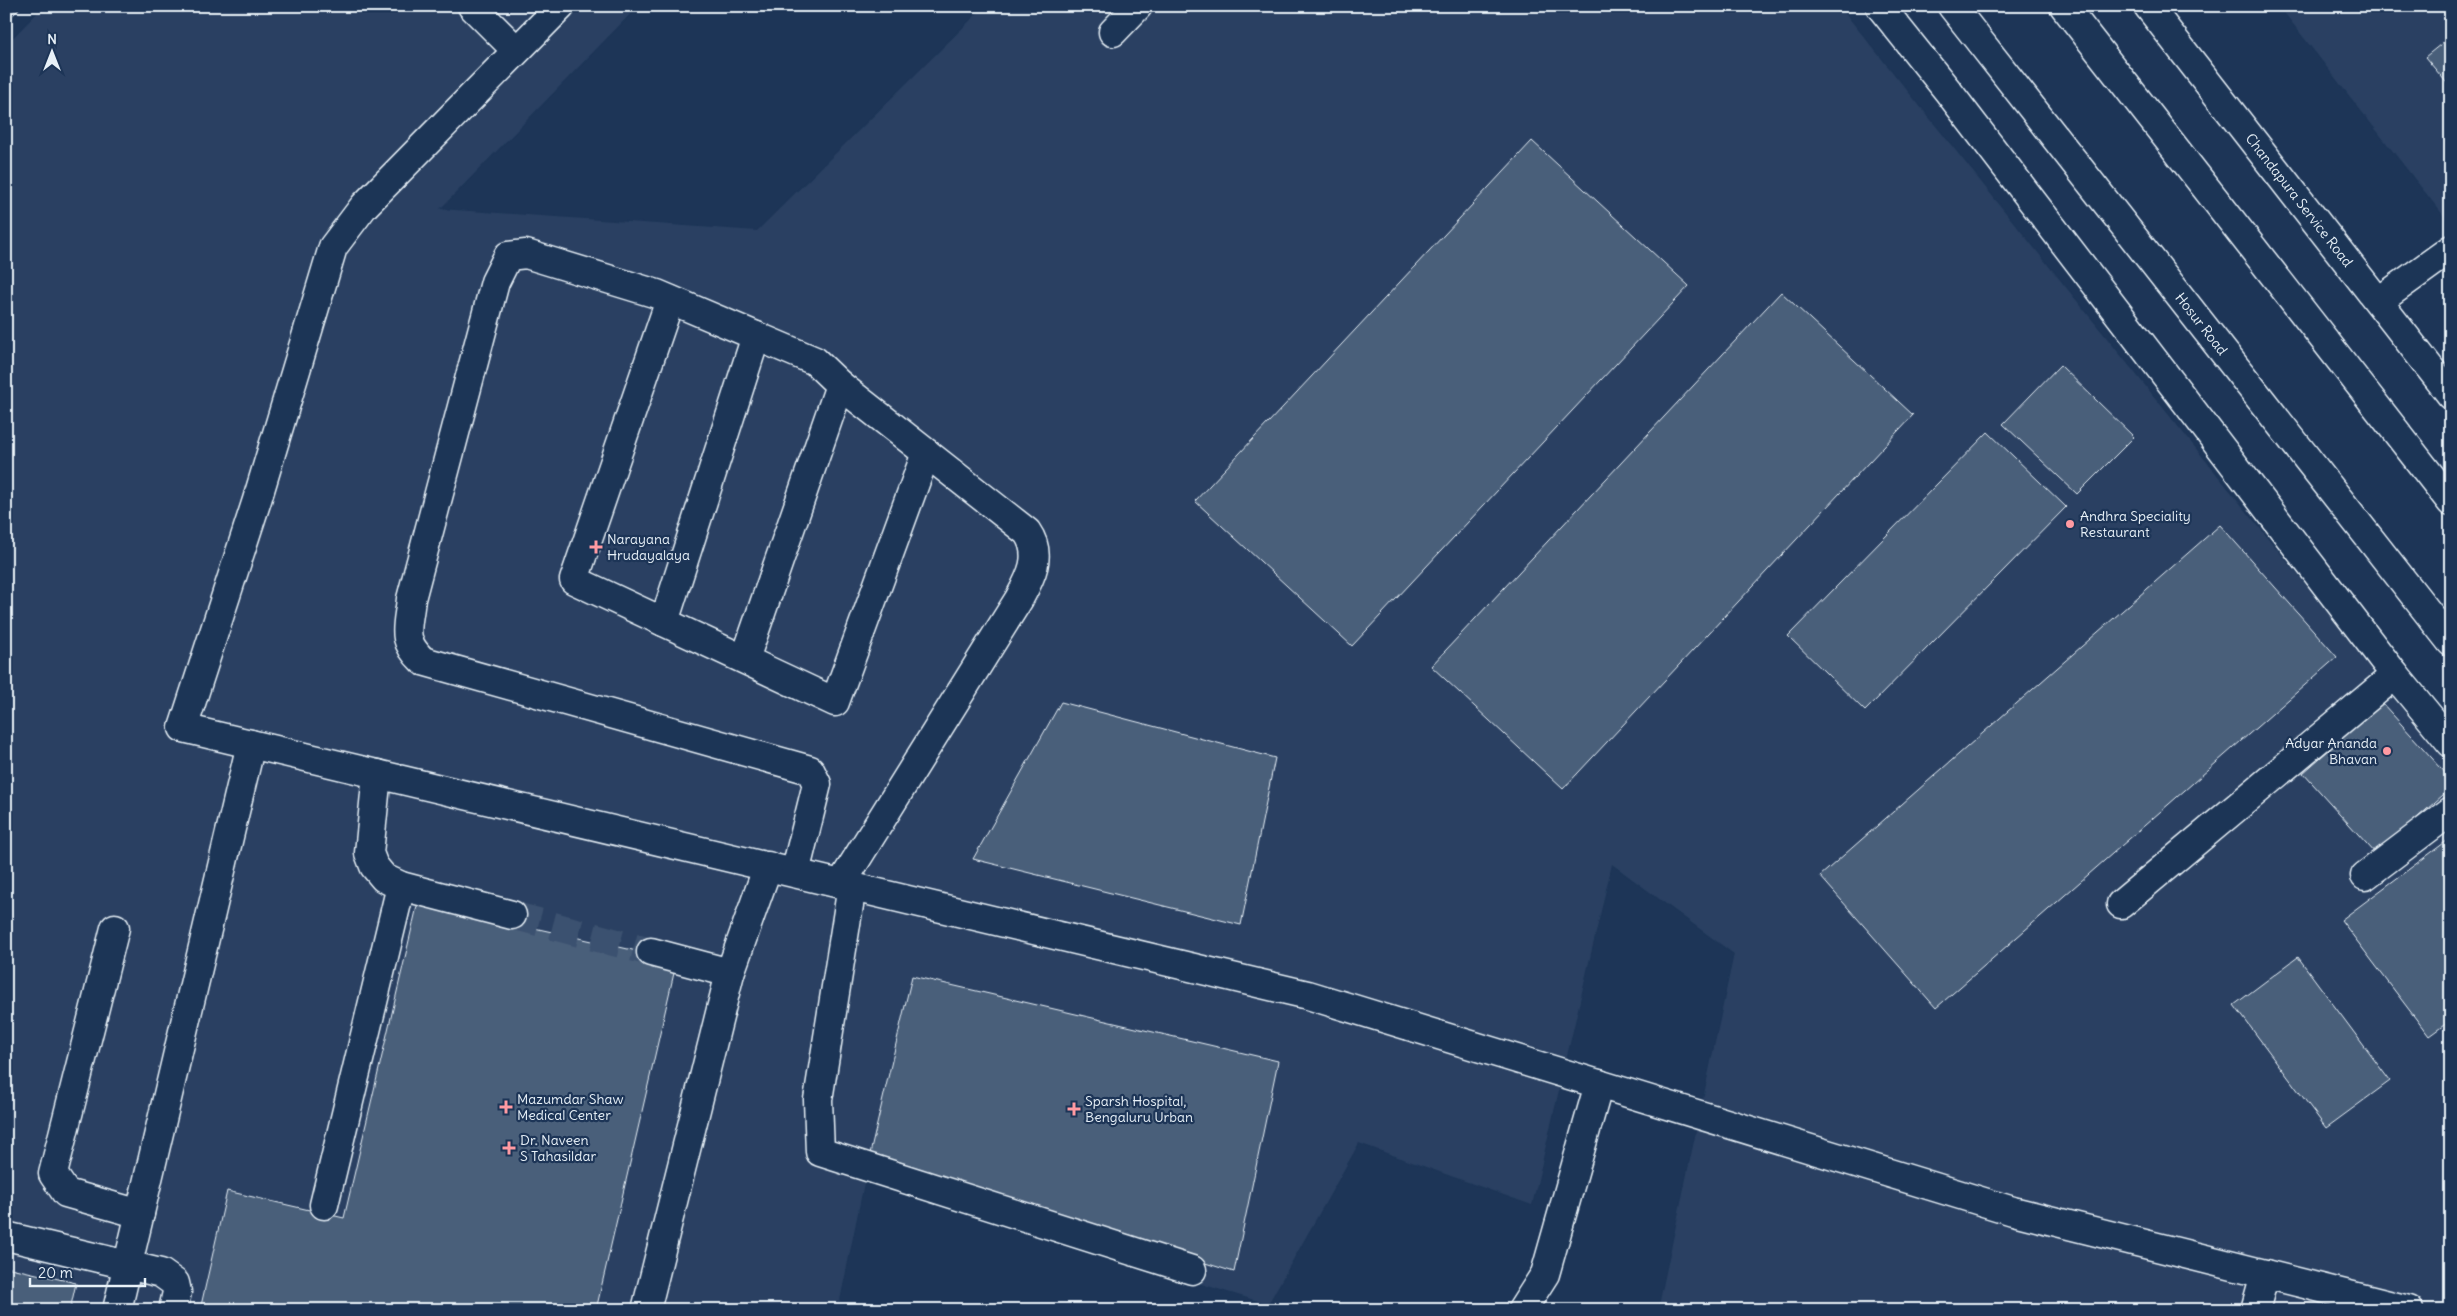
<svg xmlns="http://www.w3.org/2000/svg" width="2457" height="1316" font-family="Delius,sans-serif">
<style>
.built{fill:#2a4162}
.building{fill:#495e7a;stroke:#e8f1f8}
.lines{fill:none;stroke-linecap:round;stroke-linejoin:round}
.minor-tunnel{stroke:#3b516f;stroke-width:28;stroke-dasharray:28 14;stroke-linecap:butt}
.minor-casing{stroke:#e8f1f8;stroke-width:31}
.highway-casing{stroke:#e8f1f8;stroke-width:31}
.minor{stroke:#1d3557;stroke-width:28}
.highway{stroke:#1d3557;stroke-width:28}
.poi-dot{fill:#ff9aa2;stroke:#1d3557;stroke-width:2}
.labels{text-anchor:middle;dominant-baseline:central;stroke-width:4.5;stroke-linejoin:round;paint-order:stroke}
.street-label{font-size:14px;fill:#e8f1f8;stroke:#1d3557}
.poi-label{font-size:14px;fill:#e8f1f8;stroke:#1d3557;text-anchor:start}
</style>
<rect width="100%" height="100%" fill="#1d3557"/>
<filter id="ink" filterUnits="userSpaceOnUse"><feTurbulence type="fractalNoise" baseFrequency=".02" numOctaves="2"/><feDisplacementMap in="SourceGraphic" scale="10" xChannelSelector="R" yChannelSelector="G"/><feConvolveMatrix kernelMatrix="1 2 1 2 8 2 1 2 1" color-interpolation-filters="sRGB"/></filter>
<g filter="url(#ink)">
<g class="built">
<polygon points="44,6 638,6 440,209 757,231 985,6 1839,6 2451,765 2451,1310 1658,1310 1734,954 1612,864 1532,1205 1359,1143 1268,1304 864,1183 838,1310 6,1310 6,45"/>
<polygon points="2279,6 2451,6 2451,225 2355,103"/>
</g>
<g class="building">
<polygon points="6,6 22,6 6,22"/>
<polygon points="2451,36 2451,88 2425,57"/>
<polygon points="1532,141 1689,286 1352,646 1195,501"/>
<polygon points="1781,292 1913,415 1563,789 1431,666"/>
<polygon points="2060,365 2134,437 2077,494 2003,424"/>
<polygon points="1988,432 2066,507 1865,711 1788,636"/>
<polygon points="2220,525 2337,657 1936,1008 1820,876"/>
<polygon points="1061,702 1275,758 1241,925 973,859"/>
<polygon points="2382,703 2451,779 2451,788 2376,854 2303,773"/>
<polygon points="2448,840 2451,845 2451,1020 2429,1036 2341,920"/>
<polygon points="418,902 677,960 596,1310 200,1310 227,1191 344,1218"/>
<polygon points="2298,957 2390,1081 2326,1128 2234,1005"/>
<polygon points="912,976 1278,1061 1234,1272 869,1158"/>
<polygon points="6,1267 76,1283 70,1310 6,1310"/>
</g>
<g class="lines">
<polyline class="minor-tunnel" points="512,915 651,952"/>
<g class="minor-casing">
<g id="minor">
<polyline points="472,6 516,50"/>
<polyline points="561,6 364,206 333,247 257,500 183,728 1308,995 2013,1211 2409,1310"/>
<polyline points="1880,6 1948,91 2395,675 2451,743"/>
<path id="s1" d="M2148,6L2451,395"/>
<polyline points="1113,32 1138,6"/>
<polyline points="670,300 574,580 835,702 926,453"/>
<polyline points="2379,301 2451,249"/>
<polyline points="664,622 756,336"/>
<polyline points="745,659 840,385"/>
<polyline points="377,774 369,853 374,866 384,878 401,886 512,915"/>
<path d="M795,873L817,784L810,770L423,661C400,639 408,628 411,599L495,282L508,256L526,254L657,294L815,361L840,385L1027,532C1043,555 1031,577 1019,599L841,884"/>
<polyline points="2365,876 2451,811"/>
<polyline points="852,886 818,1100 820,1152 1192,1270"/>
<polyline points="2121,904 2395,675"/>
<polyline points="115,928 53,1174 66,1193 140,1214"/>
<polyline points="651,952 730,973"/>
<polyline points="324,1205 401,886"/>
<polyline points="6,1236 161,1273 175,1283 177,1292 173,1310"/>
<polyline points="117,1310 251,744"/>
<polyline points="646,1310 730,973 768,866"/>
<polyline points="1522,1310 1545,1274 1599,1084"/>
<polyline points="2255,1310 2265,1274"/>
</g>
</g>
<g class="highway-casing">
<g id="highway">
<path id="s2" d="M1952,6L2451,642"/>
<polyline points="2064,6 2451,502"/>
</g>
</g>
<use href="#minor" class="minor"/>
<use href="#highway" class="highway"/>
</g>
</g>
<g class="poi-dot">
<circle cx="2070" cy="524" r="5"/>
<path d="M593.5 539.5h5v5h5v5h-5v5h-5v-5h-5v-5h5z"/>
<circle cx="2387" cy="751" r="5"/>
<path d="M503.5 1099.5h5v5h5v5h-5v5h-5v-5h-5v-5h5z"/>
<path d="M1071.5 1101.5h5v5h5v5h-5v5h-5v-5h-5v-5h5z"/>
<path d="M506.5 1140.5h5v5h5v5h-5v5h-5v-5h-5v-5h5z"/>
</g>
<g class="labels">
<g class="street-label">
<text stroke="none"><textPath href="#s1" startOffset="246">Chandapura Service Road</textPath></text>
<text stroke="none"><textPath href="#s2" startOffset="404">Hosur Road</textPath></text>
</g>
<g class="poi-label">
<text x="2080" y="516">Andhra Speciality<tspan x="2080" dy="16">Restaurant</tspan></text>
<text x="607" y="539">Narayana<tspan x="607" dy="16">Hrudayalaya</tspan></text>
<text x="2377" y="743" text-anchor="end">Adyar Ananda<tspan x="2377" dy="16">Bhavan</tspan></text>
<text x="517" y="1099">Mazumdar Shaw<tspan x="517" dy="16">Medical Center</tspan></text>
<text x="1085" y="1101">Sparsh Hospital,<tspan x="1085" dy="16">Bengaluru Urban</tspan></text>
<text x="520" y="1140">Dr. Naveen<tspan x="520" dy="16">S Tahasildar</tspan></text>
</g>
</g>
<rect width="2457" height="1316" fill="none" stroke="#1d3557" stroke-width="25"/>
<rect x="12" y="12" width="2432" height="1291" fill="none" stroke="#e8f1f8" stroke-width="2" filter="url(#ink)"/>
<g transform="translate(52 52)" stroke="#1d3557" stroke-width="4" paint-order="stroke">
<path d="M0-4L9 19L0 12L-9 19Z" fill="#e8f1f8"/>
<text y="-8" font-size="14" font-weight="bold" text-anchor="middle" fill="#e8f1f8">N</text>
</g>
<path d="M30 1278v8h115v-8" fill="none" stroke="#e8f1f8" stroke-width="2.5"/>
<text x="38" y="1278" font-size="15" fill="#e8f1f8" stroke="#1d3557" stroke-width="4" paint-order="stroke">20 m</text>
</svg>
